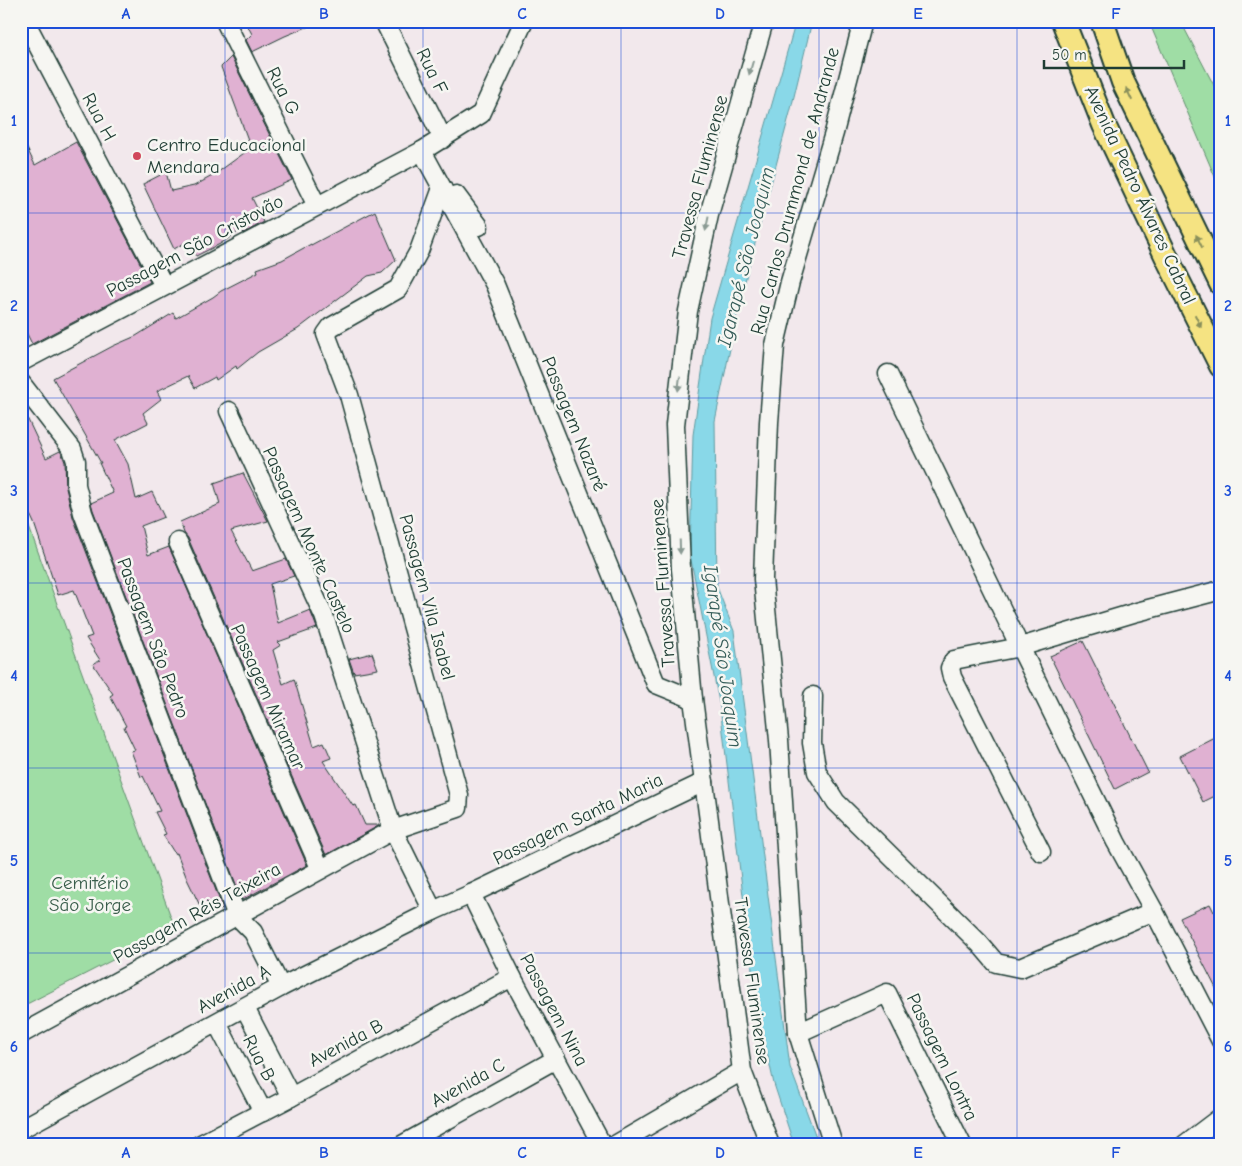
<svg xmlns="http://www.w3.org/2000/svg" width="1242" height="1166" font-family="'Comic Neue',sans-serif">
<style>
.green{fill:#9fdda5;stroke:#5f8d6c}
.water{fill:#89d8e8;stroke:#5f9aa0}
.building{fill:#e0b1d2;stroke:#1f3d34}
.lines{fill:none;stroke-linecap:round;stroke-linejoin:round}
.minor-casing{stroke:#1f3d34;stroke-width:21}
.major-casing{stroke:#1f3d34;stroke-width:26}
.minor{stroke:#f6f6f2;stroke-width:18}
.major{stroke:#f5e382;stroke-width:22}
.oneway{fill:#8a9a93}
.oneway2{fill:#8a905b}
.grid{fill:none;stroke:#1d4ed8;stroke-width:1;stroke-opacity:0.55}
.poi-dot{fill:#d1495b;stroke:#f6f6f2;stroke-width:2}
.labels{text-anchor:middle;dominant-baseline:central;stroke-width:5;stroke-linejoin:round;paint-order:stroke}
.street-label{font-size:19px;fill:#1f3d34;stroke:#f6f6f2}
.poi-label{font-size:19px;fill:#1f3d34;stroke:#f6f6f2;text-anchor:start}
.park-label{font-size:19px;fill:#395d4b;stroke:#f6f6f2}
.water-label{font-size:20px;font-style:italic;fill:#345c58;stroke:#f6f6f2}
.neatline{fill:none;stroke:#1d4ed8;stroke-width:2}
.grid-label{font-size:16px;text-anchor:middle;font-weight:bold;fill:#1d4ed8}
</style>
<rect width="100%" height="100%" fill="#f2e8ec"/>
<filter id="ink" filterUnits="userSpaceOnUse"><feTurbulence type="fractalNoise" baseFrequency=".02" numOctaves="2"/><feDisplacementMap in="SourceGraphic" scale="10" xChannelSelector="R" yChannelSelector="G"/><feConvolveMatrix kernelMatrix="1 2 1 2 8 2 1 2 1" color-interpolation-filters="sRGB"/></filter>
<g filter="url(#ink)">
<g class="green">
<polygon points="1157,21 1181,22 1221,99 1221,191 1152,29"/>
<polygon points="21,505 175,928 21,1007"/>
</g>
<polygon class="water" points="796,21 812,21 791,109 741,296 715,421 717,587 734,631 790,1067 819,1145 794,1145 774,1084 756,1002 720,707 690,555 693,435 710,318"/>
<g class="building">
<polygon points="245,21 319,21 319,22 285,36 252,52 246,40 252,34"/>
<polygon points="231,57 292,180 252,198 264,222 244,233 241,230 220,244 196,256 190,240 174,249 143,184 166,172 171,191 194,186 214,175 251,148 221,67"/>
<polygon points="21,136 35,165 76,142 150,282 32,344 21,322"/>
<polygon points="375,211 396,260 382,273 368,276 298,329 258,352 237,369 236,366 216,380 215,377 195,388 188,376 157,391 161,399 143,413 148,423 115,440 128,464 136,499 152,492 164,517 141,526 148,555 169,547 307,865 242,900 93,510 91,503 113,493 99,463 101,463 53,378 113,346 136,336 173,313 176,318 213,297 221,291 258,272 257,269 282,260 311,244 311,245"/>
<polygon points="21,405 46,458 60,451 62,454 65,462 66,488 73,517 223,909 205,916 187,879 177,853 175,854 163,835 166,834 155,812 160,811 143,776 141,777 131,751 135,750 124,727 126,726 110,696 113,694 93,664 100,660 86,638 92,636 74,590 58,595 34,523 21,495"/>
<polygon points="243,473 268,521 231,531 252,571 286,559 294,576 270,584 278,623 310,610 317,628 278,642 281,645 273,650 283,684 294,679 314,746 324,742 331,758 323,761 353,806 356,805 365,825 380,825 326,855 188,538 184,533 180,522 220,504 214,483"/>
<polygon points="1083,641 1148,772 1115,789 1050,656"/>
<polygon points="372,653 378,669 354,673 349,659"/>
<polygon points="1221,735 1221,793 1203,802 1180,756"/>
<polygon points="1210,904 1214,912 1221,907 1221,998 1180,918"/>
</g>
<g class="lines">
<g class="minor-casing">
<g id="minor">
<polyline points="25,21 164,286"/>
<polyline points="225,21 317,206"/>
<polyline points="384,21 443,139"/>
<polyline points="764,21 709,215 688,311 675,425 681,569 693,699 742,1071 770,1145"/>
<polyline points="422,151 495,285 656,684 693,699"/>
<polyline points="456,195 479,226"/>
<polyline points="21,362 422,151 481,114 524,21"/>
<polyline points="888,374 1020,647 1137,612 1221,590"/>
<polyline points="21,383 72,449 76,461 76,485 83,513 237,916 253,932 281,987"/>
<polyline points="229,411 324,616 393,830 433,911"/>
<polyline points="178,542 320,868"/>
<polyline points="813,696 812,743 817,772 836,802 979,943 996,963 1020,968 1154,911 1116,842 1020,647 954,660 950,668 952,677 1041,852"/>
<polyline points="471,894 512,977 602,1145"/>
<polyline points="1154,911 1221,1041"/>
<polyline points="245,1008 291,1097"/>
<polyline points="217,1023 263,1112"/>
<polyline points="798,1033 887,993 962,1145"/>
<polyline points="21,1034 393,830 458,808 459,795 349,395 326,334 331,327 398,289 419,251 442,188"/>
<polyline points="21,1129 281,987 433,911 471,894 704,782"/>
<polyline points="199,1145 291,1097 512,977"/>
<polyline points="402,1145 556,1059"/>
<polyline points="615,1145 742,1071"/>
<polyline points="833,1145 798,1033 779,740 763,579 769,422 775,345 790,282 834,133 863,21"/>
<polyline points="1184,1145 1221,1117"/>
</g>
</g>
<g class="major-casing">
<g id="major">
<polyline points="1063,21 1104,125 1169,262 1221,366"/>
<polyline points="1102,21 1123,82 1221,284"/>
</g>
</g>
<use href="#minor" class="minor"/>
<use href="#major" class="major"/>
</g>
<defs><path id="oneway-solid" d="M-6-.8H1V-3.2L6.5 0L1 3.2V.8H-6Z" transform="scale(1.25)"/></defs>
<g class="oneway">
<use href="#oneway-solid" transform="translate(751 68) rotate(106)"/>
<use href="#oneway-solid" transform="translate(707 224) rotate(102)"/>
<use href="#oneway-solid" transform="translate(679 384) rotate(97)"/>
<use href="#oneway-solid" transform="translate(680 547) rotate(88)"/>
</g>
<g class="oneway2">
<use href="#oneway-solid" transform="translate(1129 94) rotate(-115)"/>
<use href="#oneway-solid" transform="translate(1199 241) rotate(-116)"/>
<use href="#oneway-solid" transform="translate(1198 321) rotate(64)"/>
</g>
</g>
<path class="grid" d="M225,21V1145M423,21V1145M621,21V1145M819,21V1145M1017,21V1145M21,213H1221M21,398H1221M21,583H1221M21,768H1221M21,953H1221"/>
<circle class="poi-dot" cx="137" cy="156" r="5"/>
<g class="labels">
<g class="street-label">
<text transform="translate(432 71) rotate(64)">Rua F</text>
<text transform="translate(283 91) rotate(63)">Rua G</text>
<text transform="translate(99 117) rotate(62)">Rua H</text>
<text transform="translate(700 177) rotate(-75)">Travessa Fluminense</text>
<text transform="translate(795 191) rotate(-75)">Rua Carlos Drummond de Andrande</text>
<text transform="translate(1140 195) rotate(65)">Avenida Pedro Álvares Cabral</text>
<text transform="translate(195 246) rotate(-28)">Passagem São Cristovão</text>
<text transform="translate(574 424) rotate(68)">Passagem Nazaré</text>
<text transform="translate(309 540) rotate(66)">Passagem Monte Castelo</text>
<text transform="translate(663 583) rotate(-94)">Travessa Fluminense</text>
<text transform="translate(427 597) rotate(75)">Passagem Vila Isabel</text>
<text transform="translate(153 638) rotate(69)">Passagem São Pedro</text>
<text transform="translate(268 697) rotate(66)">Passagem Miramar</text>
<text transform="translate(578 819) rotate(-26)">Passagem Santa Maria</text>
<text transform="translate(197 913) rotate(-29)">Passagem Réis Teixeira</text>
<text transform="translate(752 981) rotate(82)">Travessa Fluminense</text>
<text transform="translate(234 989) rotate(-29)">Avenida A</text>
<text transform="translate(554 1010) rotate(62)">Passagem Nina</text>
<text transform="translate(346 1043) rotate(-28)">Avenida B</text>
<text transform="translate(942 1057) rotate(64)">Passagem Lontra</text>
<text transform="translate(259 1058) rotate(63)">Rua B</text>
<text transform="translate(468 1083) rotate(-29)">Avenida C</text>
</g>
<g class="poi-label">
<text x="147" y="145">Centro Educacional<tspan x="147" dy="22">Mendara</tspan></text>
</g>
<g class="park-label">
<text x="90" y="883">Cemitério<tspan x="90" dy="22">São Jorge</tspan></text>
</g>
<g class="water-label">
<text transform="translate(746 257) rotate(-76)">Igarapé São Joaquim</text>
<text transform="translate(723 656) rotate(82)">Igarapé São Joaquim</text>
</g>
</g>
<rect width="1242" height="1166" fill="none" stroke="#f6f6f2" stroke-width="55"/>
<path d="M1044 60v8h140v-8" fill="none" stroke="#1f3d34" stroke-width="2.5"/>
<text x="1052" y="60" font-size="15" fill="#1f3d34" stroke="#f6f6f2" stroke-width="4" paint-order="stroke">50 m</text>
<rect x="28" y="28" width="1186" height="1110" class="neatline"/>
<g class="grid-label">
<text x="126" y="19">A</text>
<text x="324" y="19">B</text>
<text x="522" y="19">C</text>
<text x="720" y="19">D</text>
<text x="918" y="19">E</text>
<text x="1116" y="19">F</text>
<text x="14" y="126">1</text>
<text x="1228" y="126">1</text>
<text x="14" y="311">2</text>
<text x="1228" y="311">2</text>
<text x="14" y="496">3</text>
<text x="1228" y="496">3</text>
<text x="14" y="681">4</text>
<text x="1228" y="681">4</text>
<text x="14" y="866">5</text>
<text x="1228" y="866">5</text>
<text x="14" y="1052">6</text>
<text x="1228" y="1052">6</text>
<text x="126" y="1158">A</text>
<text x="324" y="1158">B</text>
<text x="522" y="1158">C</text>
<text x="720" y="1158">D</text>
<text x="918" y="1158">E</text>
<text x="1116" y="1158">F</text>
</g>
</svg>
